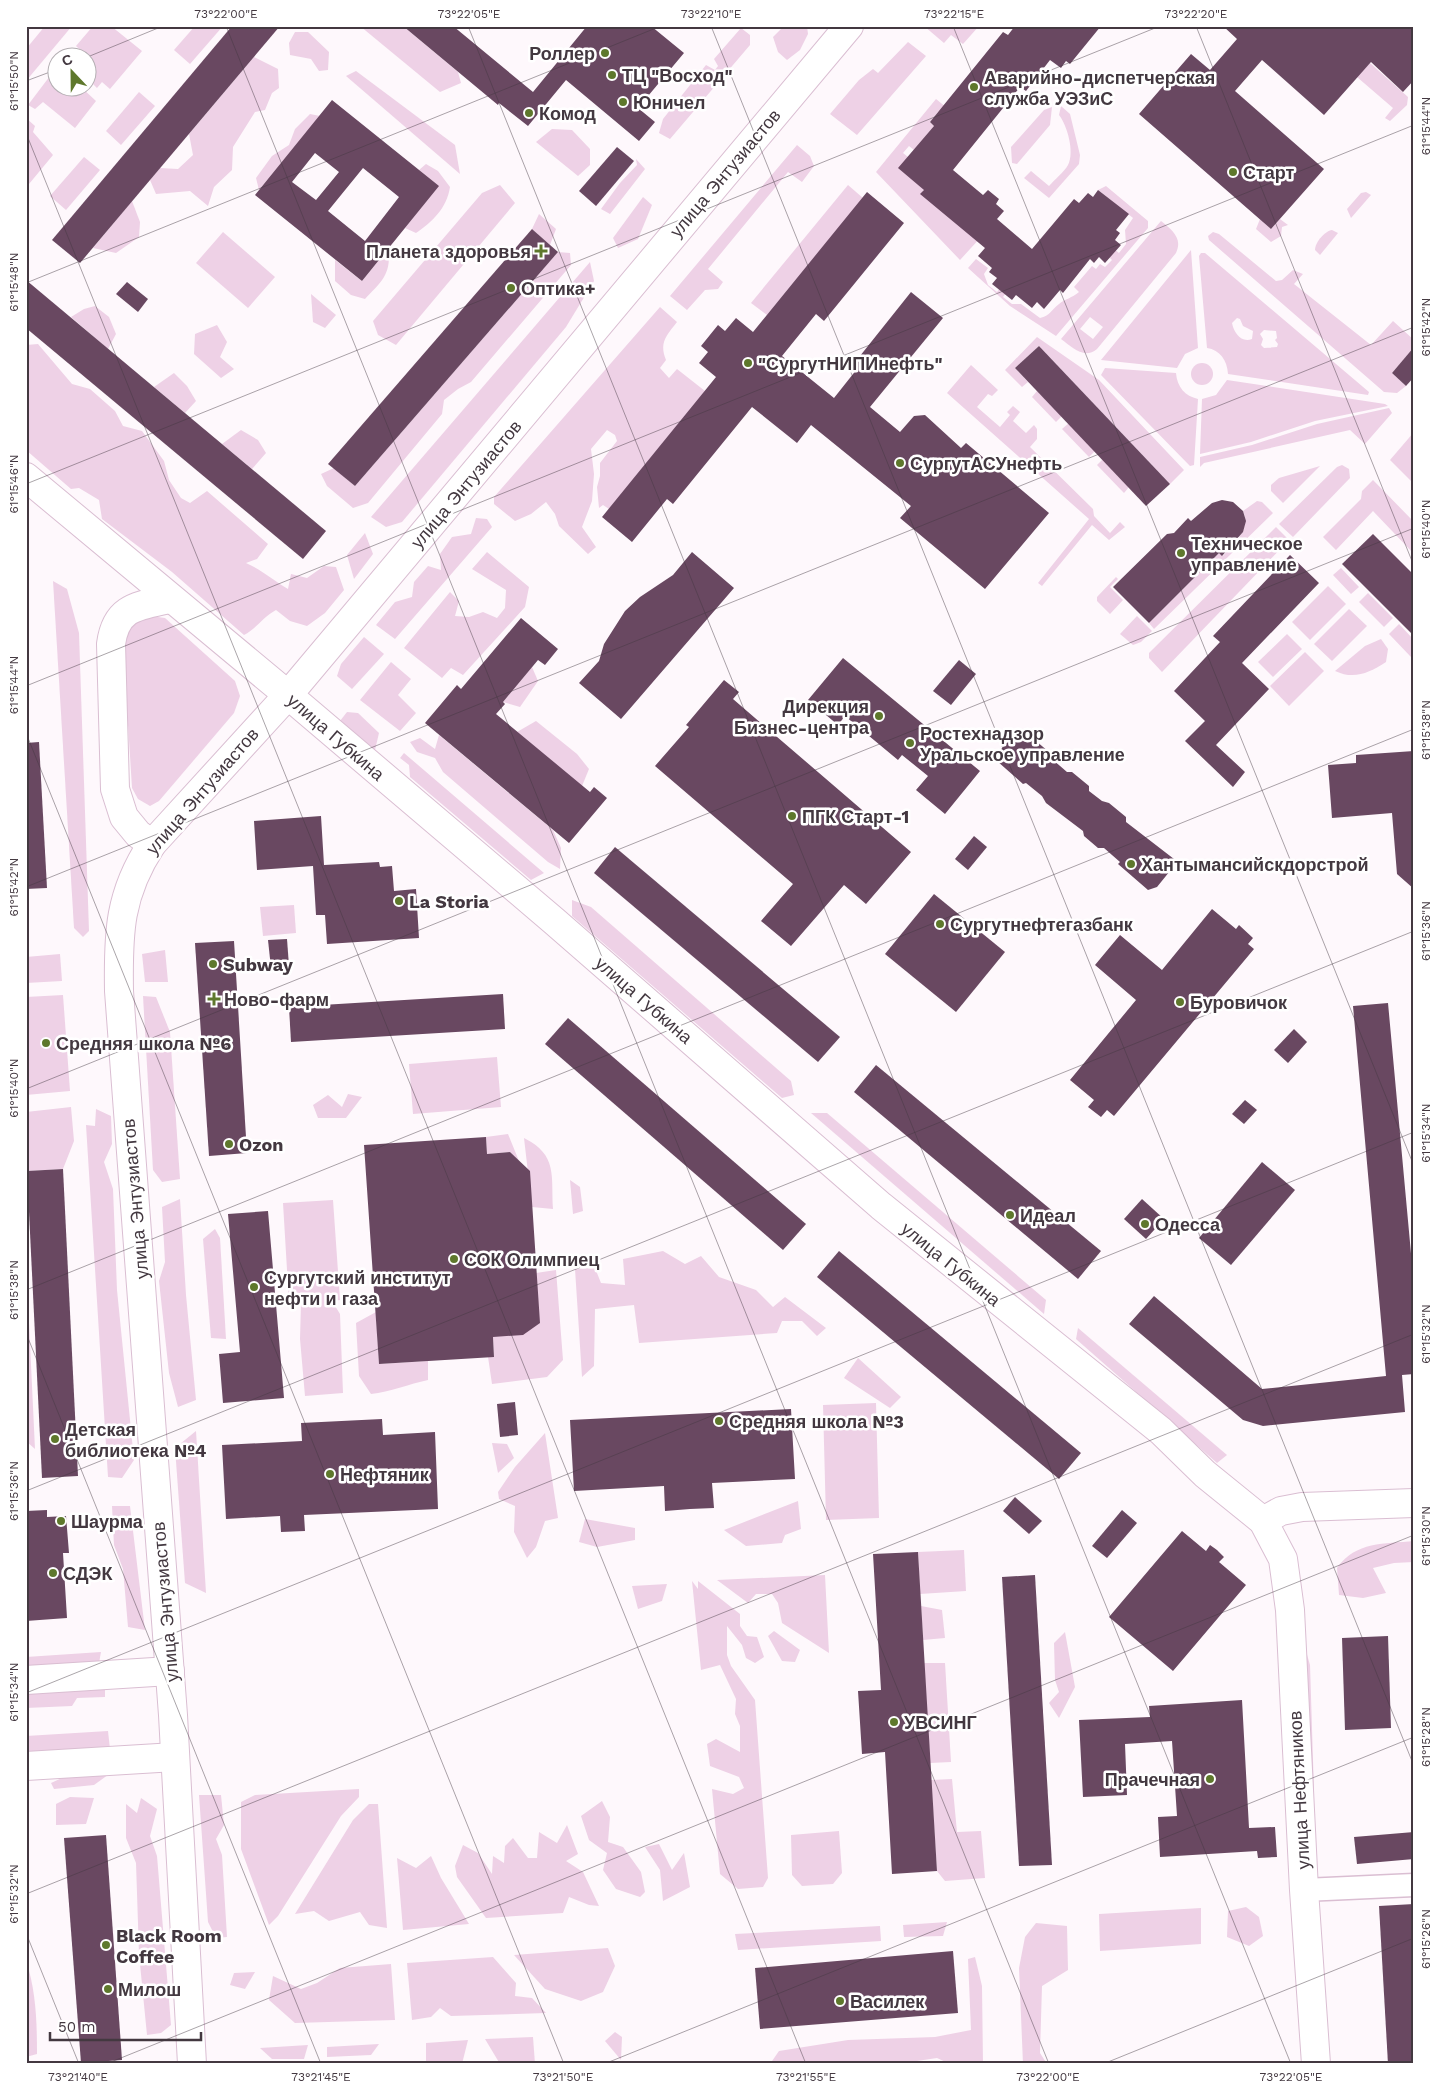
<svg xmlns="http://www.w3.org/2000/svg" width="1440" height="2090" font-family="'Work Sans',sans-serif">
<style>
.green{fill:#eed1e6;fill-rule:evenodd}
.building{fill:#694861;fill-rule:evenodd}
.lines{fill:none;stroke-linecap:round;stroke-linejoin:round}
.street-casing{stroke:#dabed2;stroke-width:25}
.secondary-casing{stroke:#dabed2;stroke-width:30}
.street{stroke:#fff;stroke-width:22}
.secondary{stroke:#fff;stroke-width:28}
.ticks{fill:none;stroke:#433840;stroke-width:1;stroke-opacity:0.45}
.poi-dot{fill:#5e782c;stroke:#fff;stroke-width:2}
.labels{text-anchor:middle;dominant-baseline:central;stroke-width:5;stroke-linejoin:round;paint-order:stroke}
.poi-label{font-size:18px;font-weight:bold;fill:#433840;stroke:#fff;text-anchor:start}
.street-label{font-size:18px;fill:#433840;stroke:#fff}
.neatline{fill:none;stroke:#433840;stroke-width:2}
.ticks-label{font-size:12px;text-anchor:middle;fill:#433840}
</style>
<rect width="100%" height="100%" fill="#fef8fc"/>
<g class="green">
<polygon points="45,26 72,26 26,81 26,49"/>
<polygon points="93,26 111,26 142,51 110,89 102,82 97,88 88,79 88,69 92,61 76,46"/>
<polygon points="195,26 223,26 190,64 174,50"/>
<polygon points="360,26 403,26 458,72 461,83 440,92"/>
<polygon points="784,26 807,26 808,34 800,50 787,60 778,52 773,37"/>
<polygon points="924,26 979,26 963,44 951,35 944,43"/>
<polygon points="741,28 750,35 750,45 670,139 659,133 663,119 706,65 715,70 718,66 714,59"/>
<polygon points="295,32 308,32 329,52 328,70 319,71 311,59 290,55 289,43"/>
<polygon points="908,42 926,56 857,135 830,114 859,80 873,69 878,73"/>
<polygon points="254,57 278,69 279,88 272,93 265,110 255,112 233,147 232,170 214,187 208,206 190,191 156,194 150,180 160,168 178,169 193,155 189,134"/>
<polygon points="1370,63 1408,97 1407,105 1390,121 1385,118 1393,108 1357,77"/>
<polygon points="356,71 455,145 460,174 346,76"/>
<polygon points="53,72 57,75 58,88 82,88 96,101 75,128 43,102 35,109 28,105"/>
<polygon points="139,92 155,106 121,145 106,131"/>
<polygon points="936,99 947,108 938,112 930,122 934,126 914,150 909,146 903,153 908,157 924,190 921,194 981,237 960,260 876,172"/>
<path d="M1061,106L1070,114L1080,155L1079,164L1049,198L1024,178L1031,171L1049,186C1055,179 1064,172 1068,165C1075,152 1067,125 1059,115Z"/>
<polygon points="1052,107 1050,125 1017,164 1012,163 1011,147 1044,110"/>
<polygon points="310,114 320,116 259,190 256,178 272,156 289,145 295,129"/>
<polygon points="26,118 35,126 33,132 53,155 29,184 26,181"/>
<polygon points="552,129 572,130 590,149 590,165 578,176 536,142"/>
<polygon points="797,145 810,156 814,166 802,182 788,172 708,269 723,282 718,289 705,290 687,310 670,296"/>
<polygon points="84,157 100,170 66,210 50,196"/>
<polygon points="636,159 645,169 610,214 601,209 620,183 637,165"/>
<path d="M426,164L438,171L450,187C447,208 432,222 416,233L405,228L438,186L419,170Z"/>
<polygon points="500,185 515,203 396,345 378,335 373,321 482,193"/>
<polygon points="848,185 863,198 767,315 751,303"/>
<path d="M1106,186L1148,221V228L1056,336L1010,306L968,268L976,259L988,268L984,274L988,285L997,292L1000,288L1006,293L1003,297L1012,304H1021L1040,318C1050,316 1051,310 1059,304C1065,299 1072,298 1079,292L1074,287L1092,266L1096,269L1100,264L1105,267L1112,260L1107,255L1113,248L1119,253L1126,244L1125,230L1133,218L1098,190Z"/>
<polygon points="1366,192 1371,195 1351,218 1347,209 1361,193"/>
<polygon points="643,197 652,205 638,239 618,248 613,238"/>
<polygon points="132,201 140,222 139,237 116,253 93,248"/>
<polygon points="539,214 556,229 550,245 532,229"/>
<polygon points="1260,219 1271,229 1280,219 1288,225 1282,227 1281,236 1271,242 1256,229"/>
<path d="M1161,221C1172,230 1183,238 1176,253L1097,349C1084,360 1072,347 1061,339ZM1090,317L1103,327L1093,339L1080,329Z"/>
<path d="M1332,230L1338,233L1320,255L1315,250C1315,242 1325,231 1332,230Z"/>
<polygon points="223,232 275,277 248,308 196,263"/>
<polygon points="1213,232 1219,234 1276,281 1282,280 1293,270 1303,274 1294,284 1371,345 1393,321 1414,340 1414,354 1410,352 1392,373 1406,386 1397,393 1384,392 1209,240 1208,236"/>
<path d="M388,249C392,274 381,282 365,299L351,295L335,281V260L362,281Z"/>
<polygon points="1191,250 1198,348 1185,354 1177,368 1101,360"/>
<polygon points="558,252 570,253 571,265 471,382 458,389 444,400 442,414 368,503 353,508 327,486 321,474 334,468 355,486"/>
<path d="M1201,253H1205L1369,392L1368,395L1228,374C1227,360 1220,350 1207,348L1199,256ZM1237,318L1240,319L1243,326L1253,331L1252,339C1241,343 1234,333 1232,323ZM1264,330L1276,331L1277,338L1275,340L1278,344L1277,347L1264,348L1261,345L1263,339L1260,334Z"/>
<polygon points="590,262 594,281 566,327 402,522 386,527 371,517"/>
<polygon points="311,294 336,315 325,328 313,322"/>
<polygon points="95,306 109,317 116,334 108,349 71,317 84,309"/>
<path d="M660,307L677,322C666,336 659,343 666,360L660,368L669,378L677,369L705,391L609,509L603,505L599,508L597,487L600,476V463L617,441L615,435L607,430L591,449L594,474L592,501L582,527L596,547L588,554L559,526L555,514L546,502L531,514L515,521L494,504V497Z"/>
<polygon points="217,325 227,342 220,357 234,369 221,378 194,354 195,334"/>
<polygon points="1037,337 1099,380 1184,470 1170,484 1039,346 1015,368 1028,382 1022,387 1005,370"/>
<path d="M38,344L72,384L90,389L115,411L123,426L142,431L164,461L169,480L181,498L190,503L207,491L268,544L257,559L246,563C262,570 273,580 288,589L291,574L307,578L324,566L336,567L344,590L325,613L307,626L290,621L276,610C263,617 256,629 244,635L172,572L102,519L99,500L79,488L71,489L26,450V345Z"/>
<circle cx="1202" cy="374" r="11"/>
<polygon points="971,365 998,390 992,396 988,394 977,407 1000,427 1010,415 1007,412 1013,406 1020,412 1013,421 1026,433 1034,425 1037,429 1037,439 1030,447 1093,509 1094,516 1110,533 1120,522 1125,527 1109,540 1092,525 1042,586 1038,583 1089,519 947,393"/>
<path d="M1105,368L1176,373C1177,387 1185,396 1198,399L1194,465L1190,466L1101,375Z"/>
<polygon points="174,373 187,386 196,401 185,413 154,387"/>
<polygon points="1227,380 1385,404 1388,406 1315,421 1251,442 1200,454 1202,399 1216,395"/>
<polygon points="1037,391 1062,416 1056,422 1032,397"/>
<polygon points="1389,408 1392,413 1365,444 1350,430 1204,463 1200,467 1200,457 1252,445 1317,424"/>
<polygon points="1069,423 1095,451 1089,457 1062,429"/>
<polygon points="241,430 258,440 266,453 252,469 222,444"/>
<polygon points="1414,432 1414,484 1390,460"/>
<polygon points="1103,459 1129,487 1124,493 1097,465"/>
<polygon points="1342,465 1349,469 1350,478 1293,537 1279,524 1337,467"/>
<polygon points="1320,466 1283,503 1271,491 1271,485 1279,478"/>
<polygon points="1373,480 1414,522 1414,554 1373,511 1336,550 1323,537 1361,499 1362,491"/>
<path d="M1257,501L1262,502L1273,513L1154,629L1149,623L1219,553L1223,556C1234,543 1251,530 1243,511Z"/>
<polygon points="476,518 487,519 492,527 395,639 376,625 395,602 412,597 414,582 428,566 441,570 440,554 452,537 471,534"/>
<polygon points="1276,527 1289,540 1162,672 1149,658 1149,653"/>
<polygon points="365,533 373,554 354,579 347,555"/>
<polygon points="487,552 529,587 525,607 463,675 451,668 442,678 404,648 450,592 459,601 455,616 469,617 483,612 497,618 505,608 506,590 472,569"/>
<polygon points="1341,568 1359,587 1351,594 1333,575"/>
<polygon points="1116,577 1118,579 1110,587 1123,600 1110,614 1097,601 1097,597"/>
<polygon points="53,581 67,589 79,633 89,931 83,937 74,928"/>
<polygon points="1328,586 1346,604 1310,640 1292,622"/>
<polygon points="1368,593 1393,618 1384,627 1359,602"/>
<polygon points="1349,609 1367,626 1332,661 1314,644"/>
<path d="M151,616L165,618L235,681L240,696L234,713L159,801L150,806L138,799L132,788L123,645C128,628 135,621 151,616Z"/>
<polygon points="1137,616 1152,631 1141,642 1133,645 1120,634"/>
<polygon points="1399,624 1414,640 1414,654 1411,657 1389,634"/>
<polygon points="1287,634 1302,649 1273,677 1258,662"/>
<polygon points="364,637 384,654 352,689 337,676 341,664"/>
<path d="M1381,639L1388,649L1386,662C1369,673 1354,680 1335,671L1365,646Z"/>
<polygon points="1305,652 1324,671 1289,706 1270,686"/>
<polygon points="391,662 411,679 398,695 416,713 400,731 360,700"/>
<polygon points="532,667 538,681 520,707 503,702"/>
<polygon points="347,712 358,713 379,733 375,750 340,721"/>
<polygon points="536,721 577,754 589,769 582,786 517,732"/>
<polygon points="439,735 553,830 561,848 560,869 548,862 443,772 435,758 417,752 410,742 420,738 435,749"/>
<polygon points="404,753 544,873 531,880 410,777 409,765 400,758"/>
<polygon points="572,900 591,907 791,1081 794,1095 782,1098 572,916"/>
<polygon points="294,905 296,933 263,936 260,907"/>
<polygon points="165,950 168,982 145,982 142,954"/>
<polygon points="60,954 62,981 26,983 26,957"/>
<polygon points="63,995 70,1091 26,1095 26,997"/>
<polygon points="143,996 156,997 170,1032 180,1179 162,1182 153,1170"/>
<polygon points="497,1057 501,1107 413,1114 409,1064"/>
<polygon points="348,1094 362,1097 346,1118 318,1118 313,1105 328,1095 342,1107"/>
<polygon points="71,1107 74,1141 63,1169 27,1171 29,1222 26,1221 26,1112"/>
<polygon points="96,1109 111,1116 112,1144 104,1162 113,1189 117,1290 134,1460 122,1478 108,1477 86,1125 95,1126"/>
<polygon points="811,1113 827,1113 1046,1300 1044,1314"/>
<polygon points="508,1134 519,1161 510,1152 487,1154 486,1137"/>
<path d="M524,1138C558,1155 551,1176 553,1209L532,1207Z"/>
<polygon points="570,1180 580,1187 583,1211 573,1214"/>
<polygon points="180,1199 186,1295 196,1400 178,1407 169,1373 159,1281 165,1262 162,1207"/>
<polygon points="333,1200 340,1300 332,1301 340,1314 343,1393 305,1396 300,1339 301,1303 289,1303 283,1203"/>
<polygon points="215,1229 220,1238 226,1339 211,1338 203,1239"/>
<polygon points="663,1251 685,1264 701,1256 719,1277 756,1290 773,1307 785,1297 826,1328 817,1336 802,1321 782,1321 777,1333 639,1343 634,1305 595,1309 594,1366 582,1377 575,1269 595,1268 601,1283 625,1285 623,1259"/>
<polygon points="26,1259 35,1449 26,1441"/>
<polygon points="556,1270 563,1360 547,1377 492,1384 488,1357 494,1356 493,1337 536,1273"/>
<path d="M376,1312L379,1364L428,1361V1380C409,1384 390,1392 371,1394L359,1376L356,1323Z"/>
<polygon points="1078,1328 1227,1455 1217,1463 1076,1339"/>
<polygon points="858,1358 901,1397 890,1408 844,1378"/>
<polygon points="876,1403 879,1518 826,1520 823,1405"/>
<polygon points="196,1431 206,1593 185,1583 175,1448"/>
<polygon points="545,1433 558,1518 545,1521 536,1547 527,1558 514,1532 515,1506 499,1499 498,1492 515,1467"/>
<polygon points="492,1443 507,1444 514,1458 498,1473"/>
<polygon points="798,1501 801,1529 785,1535 782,1543 746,1546 724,1530"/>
<polygon points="112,1506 130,1506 145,1630 128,1627 123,1569 114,1545"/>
<polygon points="585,1519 635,1528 635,1540 597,1547 579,1542"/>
<path d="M1414,1541V1562L1394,1563L1373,1568L1386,1593L1363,1598L1339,1595L1337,1568C1356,1541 1384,1544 1414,1541Z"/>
<polygon points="964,1550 966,1591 920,1594 918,1552"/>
<polygon points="825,1575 829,1653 782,1623 778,1603 772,1594 756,1594 748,1603 717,1580"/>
<polygon points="692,1581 698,1589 698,1581 740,1614 740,1626 747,1636 757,1637 764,1657 755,1663 746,1658 742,1645 727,1626 727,1655 731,1666 755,1700 768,1878 763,1887 738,1889 720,1874 712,1789 733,1794 744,1788 739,1777 710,1766 707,1744 716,1739 740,1752 740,1726 735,1714 736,1699 720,1665 701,1670"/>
<polygon points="667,1584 662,1601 638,1609 632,1586"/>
<polygon points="921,1606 942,1610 945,1638 923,1640"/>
<polygon points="774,1631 800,1650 795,1662 782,1661 768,1636"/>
<polygon points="1065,1632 1075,1687 1059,1718 1049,1703 1059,1692 1055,1680 1054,1643"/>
<polygon points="1303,1641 1310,1665 1314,1793 1305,1783"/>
<polygon points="101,1652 99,1663 26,1667 26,1657"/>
<polygon points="924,1663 945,1663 951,1762 930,1763"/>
<polygon points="105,1688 105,1697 77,1698 72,1706 26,1708 26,1693"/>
<polygon points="108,1731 110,1749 26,1753 26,1736"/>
<polygon points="112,1772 94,1785 54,1789 51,1783 64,1777"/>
<polygon points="952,1779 957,1832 981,1831 985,1878 945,1881 937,1871 931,1780"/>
<polygon points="359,1789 359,1797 341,1816 278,1916 269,1925 241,1849 241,1802 255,1795"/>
<polygon points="199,1795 221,1795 224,1825 216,1839 222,1855 227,1937 216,1938 208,1922"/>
<polygon points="70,1797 94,1798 86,1824 56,1825 56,1804"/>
<polygon points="141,1798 157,1809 150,1836 157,1856 171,2025 161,2033 147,2035 139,1954 136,1863 126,1838 126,1804 137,1813"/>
<polygon points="602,1801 610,1817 608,1842 623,1847 641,1872 645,1892 640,1897 616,1889 603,1870 607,1853 589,1840 581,1816"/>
<polygon points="369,1804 378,1804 387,1928 369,1925 360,1912 329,1921 314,1911 295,1914 353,1820"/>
<polygon points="567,1825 578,1854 566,1861 583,1872 599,1906 589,1905 569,1897 563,1913 486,1918 457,1877 455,1866 463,1845 478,1853 492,1874 493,1856 504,1863 505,1846 513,1838 528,1858 537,1858 539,1832 557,1843"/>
<polygon points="839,1831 842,1873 833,1884 802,1886 792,1875 791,1835"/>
<polygon points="659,1844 672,1870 684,1853 690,1887 663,1901 660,1870 645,1847"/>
<polygon points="431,1856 441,1878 469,1924 403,1930 397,1858 416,1868"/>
<polygon points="1246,1907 1259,1917 1263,1936 1249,1946 1227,1937 1228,1911"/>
<polygon points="1201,1908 1201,1944 1100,1951 1099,1914"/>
<polygon points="947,1922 943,1936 904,1937 903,1925"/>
<polygon points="1036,1923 1067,1926 1068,1970 1042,1986 1040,2053 1047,2064 1023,2064 1019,1968 1025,1937"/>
<polygon points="880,1926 881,1941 738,1950 735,1934"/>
<polygon points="608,1948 615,1966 603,1992 581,2001 545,1989 514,1955"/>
<polygon points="493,1957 516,1983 515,1996 532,1998 546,2013 451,2016 440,2008 431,2017 412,2020 407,1963"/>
<polygon points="975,1957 982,1986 983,2064 950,2064 937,2058 897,2064 770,2064 779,2051 848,2040 935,2037 971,2030 968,1959"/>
<path d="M26,1960C36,1991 37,2022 37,2054L26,2057Z"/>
<polygon points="391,1964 395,2020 295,2023 269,2000 273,1976 301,1989 317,1983 340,1968"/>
<polygon points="255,1972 245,1989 230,1985 234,1973"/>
<polygon points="615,2032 622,2037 621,2060 605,2041"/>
<polygon points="533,2037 535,2064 500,2064 485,2039"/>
<polygon points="468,2040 462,2064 426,2064 426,2043"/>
<polygon points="379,2044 371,2055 327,2057 327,2047"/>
<polygon points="308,2045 304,2059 272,2059 260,2048"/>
</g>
<g class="building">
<polygon points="232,26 280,26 80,263 52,240"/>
<polygon points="403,26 453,26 533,92 587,26 651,26 684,53 638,108 655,122 639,141 566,80 528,126 499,103 498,105"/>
<polygon points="1015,26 1101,26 1070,64 1066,61 1061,68 1050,60 1026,91 1020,87 953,170 983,195 988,190 999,199 996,204 1004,211 997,219 1032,249 1074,199 1079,203 1088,193 1093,197 1098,190 1129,214 1116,230 1120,233 1115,240 1121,245 1105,263 1099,257 1094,263 1090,259 1063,293 1060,290 1044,309 1037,302 1032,308 1016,295 1012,300 992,284 997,278 989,272 992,268 978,256 985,248 920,194 924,190 898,168 934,126 930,122 1003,32 1008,35"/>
<polygon points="1223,26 1414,26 1414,80 1403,92 1371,62 1324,115 1262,60 1235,91 1324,169 1271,229 1139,114 1191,54 1210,70 1237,39"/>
<path d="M332,100L439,186L362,281L255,195ZM315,153L339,172L316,200L292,182ZM363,168L399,197L365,241L328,211Z"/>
<polygon points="617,147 634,161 596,206 579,191"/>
<polygon points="867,192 904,223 824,321 816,314 782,356 834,398 857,369 852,366 911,292 943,318 870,407 900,432 914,416 925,415 961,448 966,443 1049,513 985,589 900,518 911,506 811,425 797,443 752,407 673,504 667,499 632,542 602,517 716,377 699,363 708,352 701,346 718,325 725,331 736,318 753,332"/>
<polygon points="532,229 558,252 355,486 328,464"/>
<polygon points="26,280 326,531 303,559 26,328"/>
<polygon points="127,282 148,299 138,312 116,294"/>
<polygon points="1039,346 1170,484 1146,506 1015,368"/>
<polygon points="1414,347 1414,377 1406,386 1392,373"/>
<polygon points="1222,500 1233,502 1243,511 1246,521 1243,532 1222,556 1219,553 1149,623 1113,587 1167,534 1174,533 1188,518 1191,521 1212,503"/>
<polygon points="1373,534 1414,575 1414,636 1342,564"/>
<polygon points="692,552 734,588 621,719 579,683 599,661 604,644 625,611 640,597 673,575"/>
<polygon points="1290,555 1319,583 1242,663 1269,689 1216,745 1245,772 1233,787 1185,741 1205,721 1174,691 1220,642 1213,636"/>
<polygon points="521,618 558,649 545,665 538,660 503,702 505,704 496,714 590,792 594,787 607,798 569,843 425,723 457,685 461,689"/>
<polygon points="843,658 980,771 945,814 916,790 928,776 902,755 898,760 845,716 838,725 808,700"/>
<polygon points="959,660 976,674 951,705 933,691"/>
<polygon points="724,680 739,692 733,699 911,852 866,904 844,885 791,946 761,921 793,884 655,766 689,727 686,725"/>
<polygon points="1023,730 1049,752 1052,759 1067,772 1072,772 1089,786 1089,791 1102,801 1109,803 1126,817 1126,822 1174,859 1174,866 1157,887 1148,890 1118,864 1120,862 1104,848 1098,848 1084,836 1083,831 1046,803 1042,796 1026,783 1023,784 997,761 997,754 1015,733"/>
<polygon points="39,742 47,888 26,889 26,743"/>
<polygon points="1414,751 1414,889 1397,874 1392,813 1332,818 1328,765 1356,763 1356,755"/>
<polygon points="321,816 324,865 379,862 380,867 392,866 394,891 416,889 419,938 327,944 325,915 316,915 313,866 257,870 254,821"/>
<polygon points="974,836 987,847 968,870 955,859"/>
<polygon points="615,847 840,1037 818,1062 594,873"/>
<polygon points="934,894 1005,952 956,1012 885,954"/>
<polygon points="1212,909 1236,929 1239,925 1253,938 1248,944 1254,949 1114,1116 1107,1110 1101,1117 1088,1107 1094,1100 1070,1080 1136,1000 1095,965 1120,935 1162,970"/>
<polygon points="287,939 289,966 271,968 268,940"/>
<polygon points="234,941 247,1153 209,1156 195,943"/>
<polygon points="503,994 505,1029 291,1042 289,1007"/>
<polygon points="1388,1003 1414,1286 1414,1374 1402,1375 1405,1412 1263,1426 1243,1420 1129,1324 1154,1296 1262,1389 1386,1376 1353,1006"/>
<polygon points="568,1018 806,1224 783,1250 545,1044"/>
<polygon points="1294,1029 1307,1042 1288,1063 1274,1050"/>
<polygon points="876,1065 1101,1251 1078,1279 854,1092"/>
<polygon points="1245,1100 1257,1110 1244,1124 1232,1114"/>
<polygon points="486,1137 487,1154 510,1152 530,1171 540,1323 523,1335 493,1337 494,1357 379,1364 364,1145"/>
<polygon points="1262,1162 1295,1190 1231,1265 1199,1238"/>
<polygon points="63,1169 78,1476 42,1478 27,1171"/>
<polygon points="1142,1199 1164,1219 1146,1239 1124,1219"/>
<polygon points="268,1211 284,1398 223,1403 219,1354 240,1352 228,1214"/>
<polygon points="839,1251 1081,1453 1059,1479 817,1277"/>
<polygon points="515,1402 518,1435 500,1437 497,1404"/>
<polygon points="791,1409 795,1479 712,1483 714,1508 690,1509 665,1511 664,1486 574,1491 570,1420"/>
<polygon points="382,1419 383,1435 435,1432 438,1509 304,1515 305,1531 281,1532 280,1516 226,1519 222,1445 302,1441 301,1423"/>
<polygon points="1015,1497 1042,1521 1029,1534 1003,1511"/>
<polygon points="47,1510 47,1517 66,1516 69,1553 63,1553 67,1618 26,1621 26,1511"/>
<polygon points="1122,1510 1137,1523 1107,1558 1092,1546"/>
<polygon points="1182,1531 1206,1551 1210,1545 1217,1550 1224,1557 1219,1562 1246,1585 1173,1671 1109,1617"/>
<polygon points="918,1552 937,1871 892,1874 885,1752 862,1754 858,1691 881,1690 873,1554"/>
<polygon points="1035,1575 1052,1865 1019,1866 1002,1577"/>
<polygon points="1388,1636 1391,1728 1345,1730 1342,1638"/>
<polygon points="1242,1700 1249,1828 1275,1827 1277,1857 1258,1858 1257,1851 1160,1857 1158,1817 1177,1816 1172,1741 1125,1744 1127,1795 1083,1797 1079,1720 1150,1717 1149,1706"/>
<polygon points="1414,1832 1414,1859 1357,1864 1354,1837"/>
<polygon points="106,1835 122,2060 81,2063 64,1838"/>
<polygon points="1414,1904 1414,2064 1388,2064 1379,1906"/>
<polygon points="953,1951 958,2013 760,2029 755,1968"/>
</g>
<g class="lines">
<g class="street-casing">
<polyline id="street" points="1304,1890 1414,1885"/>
</g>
<g class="secondary-casing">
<g id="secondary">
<polyline points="26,477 288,695 554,921 881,1206 1161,1431 1205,1474 1263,1521 1283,1559 1290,1610 1304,1890 1316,2064"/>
<path d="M152,844L138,834L124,817L115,789L111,644C116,607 137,606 169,599"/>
<polyline points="1263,1521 1281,1511 1302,1507 1414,1503"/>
<polyline points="26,1680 170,1671"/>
<polyline points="26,1766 175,1757"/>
<path d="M192,2064L173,1715L119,991C118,933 119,894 152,844L288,695L849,26"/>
</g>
</g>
<use href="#street" class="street"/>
<use href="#secondary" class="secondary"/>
</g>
<path class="ticks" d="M226,26L1049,2064M468,26L1291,2064M711,26L1414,1766M953,26L1414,1166M1196,26L1414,566M85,58L163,26M26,81L58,69M26,133L806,2064M26,283L661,26M26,484L1160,26M26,686L1414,125M26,733L564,2064M26,887L1414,327M26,1089L1414,528M26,1290L1414,729M26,1333L321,2064M26,1491L1414,931M26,1693L1414,1132M26,1894L1414,1334M26,1933L79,2064M106,2064L1414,1535M604,2064L1414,1737M1103,2064L1414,1938"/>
<g class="poi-dot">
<circle cx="605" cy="53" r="5"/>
<circle cx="612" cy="75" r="5"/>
<circle cx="974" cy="87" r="5"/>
<circle cx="623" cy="102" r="5"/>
<circle cx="529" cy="113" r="5"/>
<circle cx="1233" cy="172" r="5"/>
<path d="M538.5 243.5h5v5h5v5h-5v5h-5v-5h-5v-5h5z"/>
<circle cx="511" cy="288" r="5"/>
<circle cx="748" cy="363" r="5"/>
<circle cx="900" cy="463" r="5"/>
<circle cx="1181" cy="553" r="5"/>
<circle cx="879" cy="716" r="5"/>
<circle cx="910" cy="743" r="5"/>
<circle cx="792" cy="816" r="5"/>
<circle cx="1131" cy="864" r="5"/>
<circle cx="399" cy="901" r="5"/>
<circle cx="940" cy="924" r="5"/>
<circle cx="213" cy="964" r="5"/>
<path d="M211.5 991.5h5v5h5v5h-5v5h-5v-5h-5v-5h5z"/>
<circle cx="1180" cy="1002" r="5"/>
<circle cx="46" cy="1043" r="5"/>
<circle cx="229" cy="1144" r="5"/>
<circle cx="1010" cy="1215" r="5"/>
<circle cx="1145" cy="1224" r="5"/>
<circle cx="454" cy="1259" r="5"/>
<circle cx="254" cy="1287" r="5"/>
<circle cx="719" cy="1421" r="5"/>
<circle cx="55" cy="1439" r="5"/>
<circle cx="330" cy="1474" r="5"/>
<circle cx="61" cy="1521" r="5"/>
<circle cx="53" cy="1573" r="5"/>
<circle cx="894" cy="1722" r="5"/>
<circle cx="1210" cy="1779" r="5"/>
<circle cx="106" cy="1945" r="5"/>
<circle cx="108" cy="1989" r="5"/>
<circle cx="840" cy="2001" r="5"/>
</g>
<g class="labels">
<g class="poi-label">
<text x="595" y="53" text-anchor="end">Роллер</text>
<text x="622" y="75">ТЦ "Восход"</text>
<text x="984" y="77">Аварийно-диспетчерская<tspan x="984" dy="21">служба УЭЗиС</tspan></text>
<text x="633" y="102">Юничел</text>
<text x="539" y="113">Комод</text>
<text x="1243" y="172">Старт</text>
<text x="531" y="251" text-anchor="end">Планета здоровья</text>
<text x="521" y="288">Оптика+</text>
<text x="758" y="363">"СургутНИПИнефть"</text>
<text x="910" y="463">СургутАСУнефть</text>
<text x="1191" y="543">Техническое<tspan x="1191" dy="21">управление</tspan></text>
<text x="869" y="706" text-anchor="end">Дирекция<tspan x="869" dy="21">Бизнес-центра</tspan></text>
<text x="920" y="733">Ростехнадзор<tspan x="920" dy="21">Уральское управление</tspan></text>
<text x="802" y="816">ПГК Старт-1</text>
<text x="1141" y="864">Хантымансийскдорстрой</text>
<text x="409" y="901">La Storia</text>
<text x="950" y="924">Сургутнефтегазбанк</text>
<text x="223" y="964">Subway</text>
<text x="224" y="999">Ново-фарм</text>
<text x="1190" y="1002">Буровичок</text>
<text x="56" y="1043">Средняя школа №6</text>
<text x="239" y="1144">Ozon</text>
<text x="1020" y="1215">Идеал</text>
<text x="1155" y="1224">Одесса</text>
<text x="464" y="1259">СОК Олимпиец</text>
<text x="264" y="1277">Сургутский институт<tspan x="264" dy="21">нефти и газа</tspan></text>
<text x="729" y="1421">Средняя школа №3</text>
<text x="65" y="1429">Детская<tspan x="65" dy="21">библиотека №4</tspan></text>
<text x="340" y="1474">Нефтяник</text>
<text x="71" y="1521">Шаурма</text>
<text x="63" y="1573">СДЭК</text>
<text x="904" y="1722">УВСИНГ</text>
<text x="1200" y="1779" text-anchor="end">Прачечная</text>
<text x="116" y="1935">Black Room<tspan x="116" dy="21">Coffee</tspan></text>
<text x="118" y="1989">Милош</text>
<text x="850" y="2001">Василек</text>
</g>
<g class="street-label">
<text transform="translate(725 173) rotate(-50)">улица Энтузиастов</text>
<text transform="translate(466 484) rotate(-50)">улица Энтузиастов</text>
<text transform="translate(336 737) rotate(41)">улица Губкина</text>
<text transform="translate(202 791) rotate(-49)">улица Энтузиастов</text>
<text transform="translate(644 1000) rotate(41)">улица Губкина</text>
<text transform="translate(135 1199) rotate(-95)">улица Энтузиастов</text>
<text transform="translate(951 1264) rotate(39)">улица Губкина</text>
<text transform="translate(165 1602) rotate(-95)">улица Энтузиастов</text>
<text transform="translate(1299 1790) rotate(-93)">улица Нефтяников</text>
</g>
</g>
<rect width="1440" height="2090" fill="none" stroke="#ffffff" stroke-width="55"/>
<g transform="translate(72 72) rotate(338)"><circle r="24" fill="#ffffff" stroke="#b4afb3"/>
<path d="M0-4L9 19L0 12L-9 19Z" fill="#5e782c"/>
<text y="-8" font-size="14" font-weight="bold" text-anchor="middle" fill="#433840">С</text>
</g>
<path d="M50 2032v8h151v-8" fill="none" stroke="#433840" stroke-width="2.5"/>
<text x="58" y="2032" font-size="15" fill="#433840" stroke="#ffffff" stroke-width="4" paint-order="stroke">50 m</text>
<rect x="28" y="28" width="1384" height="2034" class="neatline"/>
<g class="ticks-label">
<text x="226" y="18">73°22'00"E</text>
<text x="469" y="18">73°22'05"E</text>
<text x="711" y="18">73°22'10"E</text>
<text x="954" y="18">73°22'15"E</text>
<text x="1196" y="18">73°22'20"E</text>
<text transform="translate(14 81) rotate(-90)" y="4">61°15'50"N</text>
<text transform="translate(1426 126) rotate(-90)" y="4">61°15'44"N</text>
<text transform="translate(14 282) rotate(-90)" y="4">61°15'48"N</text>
<text transform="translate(1426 327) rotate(-90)" y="4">61°15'42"N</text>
<text transform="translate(14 484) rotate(-90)" y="4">61°15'46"N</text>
<text transform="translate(1426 529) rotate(-90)" y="4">61°15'40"N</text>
<text transform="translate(14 685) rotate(-90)" y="4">61°15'44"N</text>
<text transform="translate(1426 730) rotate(-90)" y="4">61°15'38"N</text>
<text transform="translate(14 887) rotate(-90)" y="4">61°15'42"N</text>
<text transform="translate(1426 931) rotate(-90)" y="4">61°15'36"N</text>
<text transform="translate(14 1088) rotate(-90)" y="4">61°15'40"N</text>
<text transform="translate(1426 1133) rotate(-90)" y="4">61°15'34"N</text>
<text transform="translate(14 1290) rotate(-90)" y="4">61°15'38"N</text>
<text transform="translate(1426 1334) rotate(-90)" y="4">61°15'32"N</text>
<text transform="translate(14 1491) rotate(-90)" y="4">61°15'36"N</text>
<text transform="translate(1426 1536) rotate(-90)" y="4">61°15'30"N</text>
<text transform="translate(14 1692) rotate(-90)" y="4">61°15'34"N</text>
<text transform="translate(1426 1737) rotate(-90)" y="4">61°15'28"N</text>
<text transform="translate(14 1894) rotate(-90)" y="4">61°15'32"N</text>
<text transform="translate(1426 1939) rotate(-90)" y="4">61°15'26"N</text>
<text x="78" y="2081">73°21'40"E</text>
<text x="321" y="2081">73°21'45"E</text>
<text x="563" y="2081">73°21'50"E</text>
<text x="806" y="2081">73°21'55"E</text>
<text x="1048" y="2081">73°22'00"E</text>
<text x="1291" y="2081">73°22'05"E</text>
</g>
</svg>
